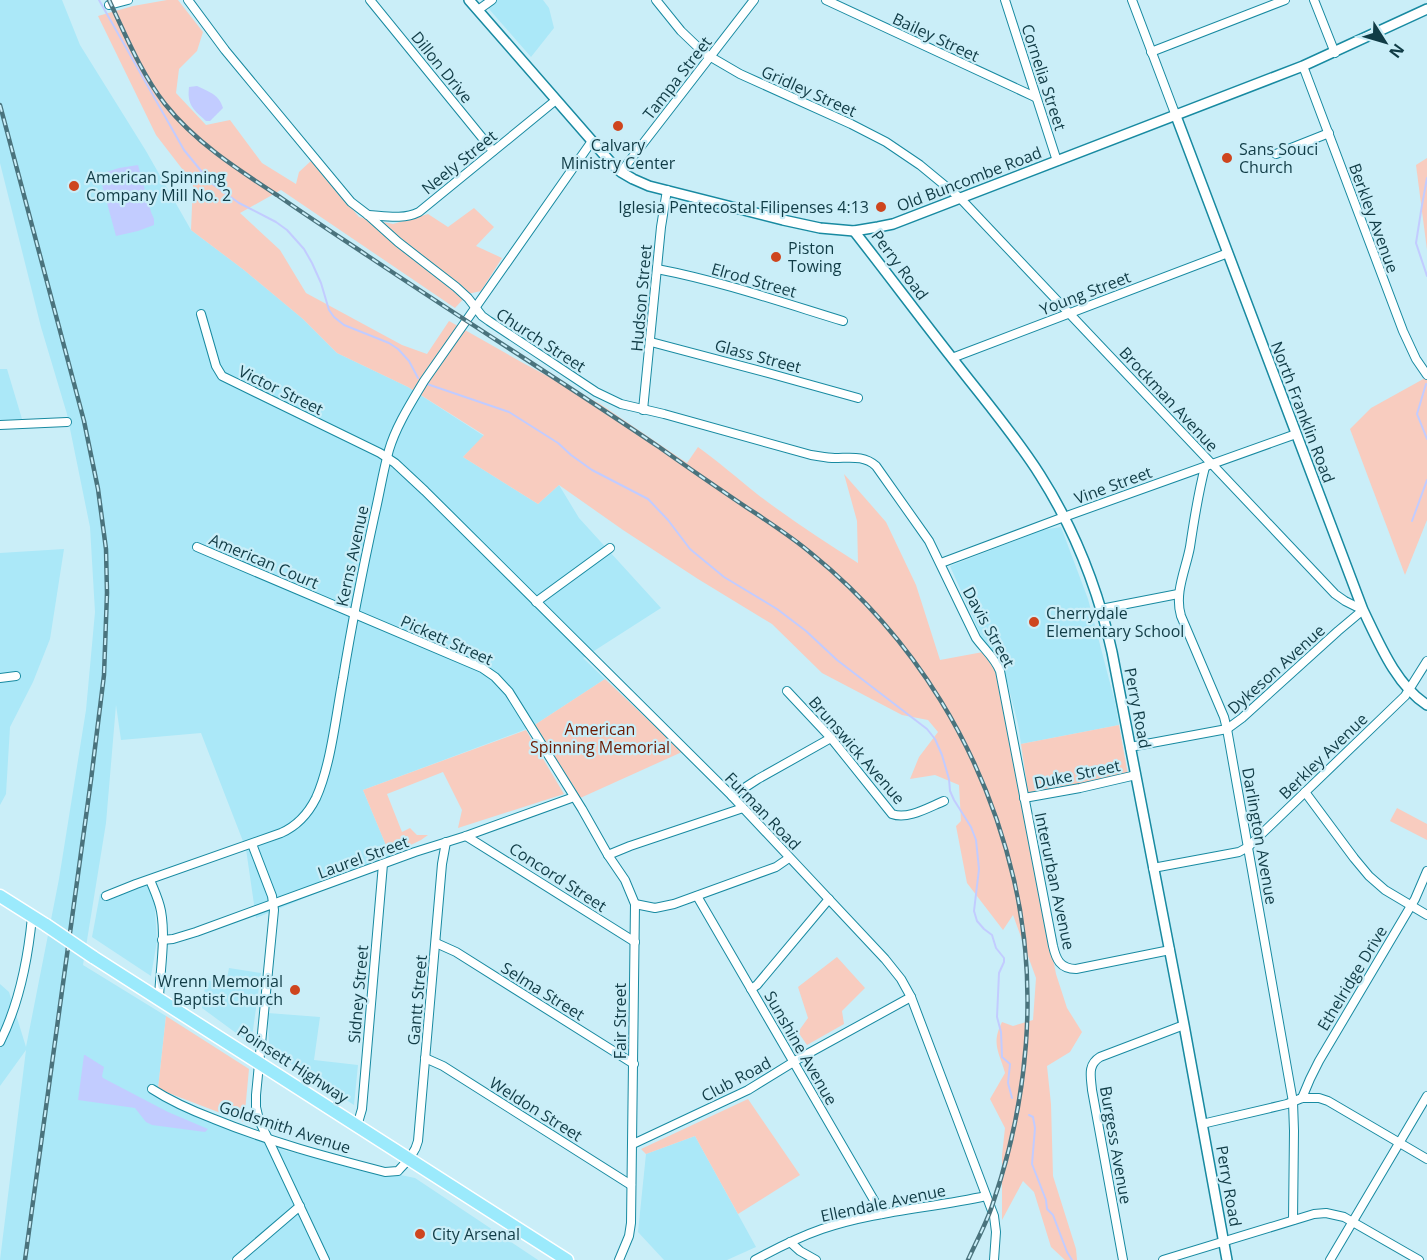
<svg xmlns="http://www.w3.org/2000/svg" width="1427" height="1260" font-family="'Open Sans',sans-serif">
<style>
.built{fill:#abe8f8}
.green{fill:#f8ccbf}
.water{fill:#c2ccff}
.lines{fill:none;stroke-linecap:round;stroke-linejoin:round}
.stream{stroke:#c2ccff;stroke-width:2}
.minor-casing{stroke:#188aa1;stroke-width:10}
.tertiary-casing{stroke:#188aa1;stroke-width:12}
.trunk-casing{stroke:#fff;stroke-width:15}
.minor{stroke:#fff;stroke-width:8}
.tertiary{stroke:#fff;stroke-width:9}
.trunk{stroke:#9beafc;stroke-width:12}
.rail-casing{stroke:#4a737d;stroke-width:4.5}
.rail{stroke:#caeef8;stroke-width:2;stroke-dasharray:7;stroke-linecap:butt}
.trunk-bridge-casing{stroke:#fff;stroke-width:15;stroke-linecap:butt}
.trunk-bridge{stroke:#9beafc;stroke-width:12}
.poi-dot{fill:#ce451e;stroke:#caeef8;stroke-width:2}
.labels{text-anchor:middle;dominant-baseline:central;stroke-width:4.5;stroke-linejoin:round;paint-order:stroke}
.street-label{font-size:16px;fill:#113c46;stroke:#caeef8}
.poi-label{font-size:16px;fill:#113c46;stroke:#caeef8;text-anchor:start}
.park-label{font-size:16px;fill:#6d1a02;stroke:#caeef8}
</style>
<rect width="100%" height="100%" fill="#caeef8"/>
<g class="built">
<polygon points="0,0 62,0 80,45 146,151 191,230 244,270 303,319 337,353 408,387 484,436 463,457 538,504 559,485 579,518 661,608 583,658 605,679 533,726 519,732 363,790 393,862 256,918 246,849 201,733 121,740 116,705 106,823 83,965 166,1016 158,1089 286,1151 415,1178 538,1260 239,1260 237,1255 230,1260 0,1260 26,1050 0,1086 0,984 9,992 26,1047 59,879 86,710 95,612 90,527 67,414 41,327 0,163"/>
<polygon points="481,0 543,0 549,8 554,28 531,57"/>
<polygon points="0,369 7,369 22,419 0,420"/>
<polygon points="1061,527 1088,599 1115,702 1119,725 1021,744 1018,724 1002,662 982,638 950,566 1042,530"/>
<polygon points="64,549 50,639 33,682 10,727 6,794 0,805 0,553"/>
<polygon points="153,880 157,941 151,976 92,937 100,894"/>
<polygon points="229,968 261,973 251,1044 202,1008 206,980 226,984"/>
<polygon points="268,1013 320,1017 314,1060 358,1065 354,1105 269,1049"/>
<polygon points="695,1136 756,1247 727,1260 664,1260 638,1232 646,1154"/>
</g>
<g class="green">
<path d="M167,0H178L203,32L197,51L179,69L176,93L206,125L230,120L262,163L296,184L299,172L312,160L359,217L393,224L428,214L448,227L474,208L494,227L476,246L502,258L481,291L468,294L455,308L281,190L240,213L280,250L306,293L402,345L427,354L449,321L523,363L600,404L687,463L698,447C719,462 737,478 757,494C790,519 823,541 858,563L857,521L844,474L886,522L916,585L940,660L983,652C999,668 1001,693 1006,714L1056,974L1067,1008L1082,1032L1070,1052L1047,1066L1051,1104L1053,1176L1076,1249L1077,1260H1065L1051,1247L1034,1192L1023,1181L1002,1220V1155L1005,1128L990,1099L1005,1073C999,1051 991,1044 1002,1022L1013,1026L1033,1020L1036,978L1013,915L1003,930L967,883L956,826L961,821L959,785L935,775L910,779L919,757L938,732L928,720L902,715L822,673L772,624L698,579L623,530L559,485L538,504L463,457L484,435L408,387L337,353L303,319L244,270L191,230L193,183L156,135L98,16L133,6Z"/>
<polygon points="1427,158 1427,250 1416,165"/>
<polygon points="1427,377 1427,520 1405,575 1350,429 1371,408"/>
<polygon points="605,679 682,752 578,799 533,726"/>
<polygon points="1119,725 1128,775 1028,793 1021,744"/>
<polygon points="526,730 564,794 458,828 462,810 443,772 387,794 402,832 410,828 417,835 428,835 421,840 390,855 363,790"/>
<polygon points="1397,808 1427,824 1427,840 1390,821"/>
<polygon points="837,957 865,988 842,1011 844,1024 807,1045 798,1032 808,1018 798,987"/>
<polygon points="166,1016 249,1069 244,1122 158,1089"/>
<polygon points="748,1099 800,1175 738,1214 695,1136 646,1154 641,1149"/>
</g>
<g class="water">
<path d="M197,86C209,92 219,94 223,108L210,121H206C193,109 187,105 189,87Z"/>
<polygon points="138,165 151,212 154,219 154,225 138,231 116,236 101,181 100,174 119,168"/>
<polygon points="84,1055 85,1055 104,1067 102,1076 103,1078 168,1112 208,1129 205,1132 152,1125 146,1122 135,1108 78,1100"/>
</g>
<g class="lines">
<g class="stream">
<polyline points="99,0 184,150 211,183 239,203 276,222 287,230 304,249 312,263 321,283 329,310 334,317 344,325 389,343 398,349 409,361 418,378"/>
<polyline points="1427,178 1422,205 1416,243 1427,276"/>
<polyline points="427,384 509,412 558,443 571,455 592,470 648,499 668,520 690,549 724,577 777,609 806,631 837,660 927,729 935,739 942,755 949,779 950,791 954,800 971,827 976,840 979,869 974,911 977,921 984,929 992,935 996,948 1004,958 1004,962 999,973 997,1017 1001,1032 1002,1057 1010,1064 1008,1083 1012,1098"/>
<polyline points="1426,384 1417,414 1427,439"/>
<polyline points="1412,521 1427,480"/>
<polyline points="1029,1115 1033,1117 1035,1128 1032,1164 1046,1200 1047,1209 1053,1215 1067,1252 1072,1260"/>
</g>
<g class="minor-casing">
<g id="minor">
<path d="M188,0L225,50L351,202L368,215L398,242L456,287L468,298L482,316L489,321L596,392L621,404L664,414L811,455C819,456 827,458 835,458C850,458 864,455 876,466L929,541L976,638C984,649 995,658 1000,671L1053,946C1056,959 1060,969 1076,969L1170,950"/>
<polyline points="370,0 493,151"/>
<polyline points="656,0 681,31 704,53 740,74 851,124 886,142 920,165 960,198 1335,594 1345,601 1363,610 1338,631 1242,718 1227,729 1130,747"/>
<polyline points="826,0 1035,97"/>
<polyline points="1005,0 1057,161"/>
<polyline points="1132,0 1176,116"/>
<polyline points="1314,0 1335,53"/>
<polyline points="109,5 128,0"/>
<polyline points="478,10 492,0"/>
<polyline points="1151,52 1285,0"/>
<polyline points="1303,66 1403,331 1416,359 1427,375"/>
<polyline points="1276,154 1329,133"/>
<polyline points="621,172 754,0"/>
<path d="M368,215C385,216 403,220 419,212L556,100"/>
<path d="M657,269C720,281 781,302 843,321"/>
<polyline points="201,314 216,366 222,376 380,453 395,463 425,491 732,796 885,959 901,979 911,997 994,1216 996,1232 994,1260"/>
<polyline points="651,342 768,373 858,398"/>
<polyline points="952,358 1228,253"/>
<polyline points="643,410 661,227 667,190"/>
<polyline points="0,425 67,422"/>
<path d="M1205,467C1198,494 1194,520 1190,547C1186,569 1174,593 1181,616L1224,717L1227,729L1293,1102L1294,1131L1293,1220"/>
<polyline points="197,547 482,668 495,677 509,692 582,809 608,855 625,880 635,904 631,1223 629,1236 619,1260"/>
<polyline points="941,563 1064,517 1296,434"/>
<polyline points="536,602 610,548"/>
<polyline points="1101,609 1178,594"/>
<polyline points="0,678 16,676"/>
<path d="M787,691L831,738L892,814C908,820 929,807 944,801"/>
<polyline points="1305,792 1354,858 1369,876 1385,890 1427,915"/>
<polyline points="732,796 758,779 831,738"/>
<polyline points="1024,798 1080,788 1136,775"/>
<polyline points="466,836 635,942"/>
<polyline points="252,844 272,896 274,910 256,1095 256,1107 259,1120 325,1260"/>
<polyline points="608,855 630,846 743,808"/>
<polyline points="1153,868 1239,852 1248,847 1405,696 1427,661"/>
<path d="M150,880C154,890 159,900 161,911C166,939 160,970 159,998"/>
<path d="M106,896L136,884L281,833C297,826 308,814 316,798C331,765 336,715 343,678C352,623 363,568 375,513C380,492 383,471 389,450C396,426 411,403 424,381L592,141"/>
<polyline points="697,896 882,1214"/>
<polyline points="635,904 655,908 674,904 776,867 789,858"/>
<polyline points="162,940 173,939 196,932 415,852 466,836 574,797"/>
<polyline points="436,943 456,952 634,1064"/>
<polyline points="751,989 757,985 829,899"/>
<path d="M0,1042C19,1004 28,959 32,917"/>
<polyline points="425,1058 443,1066 631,1185"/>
<path d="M152,1089C172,1102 193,1111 214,1119C270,1142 327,1157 385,1172L398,1171C406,1162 415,1154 418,1141L442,864L446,842"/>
<polyline points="1302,1098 1310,1079 1319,1061 1415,899 1427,871"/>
<polyline points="1202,1124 1287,1104 1302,1098 1319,1098 1328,1101 1427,1159"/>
<polyline points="357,1126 362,1109 383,864"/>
<polyline points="633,1144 748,1090 800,1058 911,997"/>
<polyline points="790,1242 800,1251 816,1260"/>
<polyline points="237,1260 300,1206"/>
<path d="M755,1260C777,1248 799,1237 822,1229C875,1211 932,1208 986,1196"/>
<path d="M1123,1260L1092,1090C1091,1077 1087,1065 1100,1057L1184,1025"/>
<polyline points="1163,1260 1314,1214 1326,1213 1344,1217 1419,1260"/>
<polyline points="1330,1260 1427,1096"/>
</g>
</g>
<g class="tertiary-casing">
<g id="tertiary">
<polyline points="469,0 613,165 621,172 633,179 649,186 783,220 820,228 854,231 878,227 893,224 1303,66 1427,9"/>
<path d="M1176,116L1363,610C1379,643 1396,685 1427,705"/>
<path d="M854,231C887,273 919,316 952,358C982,397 1014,434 1040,475C1075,530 1098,589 1112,652L1184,1025L1227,1260"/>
</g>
</g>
<g class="trunk-casing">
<g id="trunk">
<polyline points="0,896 46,925"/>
<polyline points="93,957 567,1260"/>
</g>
</g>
<use href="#minor" class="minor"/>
<use href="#tertiary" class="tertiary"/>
<use href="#trunk" class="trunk"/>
<g class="rail-casing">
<g id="rail">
<path d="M109,0C126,36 141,73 165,104C195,142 237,169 277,195C307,216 338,236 368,256C465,321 563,382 659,447C687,467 715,486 743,505C767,521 791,536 812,554C915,638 984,751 1014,880C1039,988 1028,1102 992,1206C986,1224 976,1242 968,1260"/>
<polyline points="0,105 84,421 98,489 106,549 107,593 104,675 91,780 25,1260"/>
</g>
</g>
<use href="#rail" class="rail"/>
<g class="trunk-bridge-casing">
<polyline id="trunk-bridge" points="46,925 93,957"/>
</g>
<use href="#trunk-bridge" class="trunk-bridge"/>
</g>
<g class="poi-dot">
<circle cx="618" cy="126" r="6"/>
<circle cx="1227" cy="158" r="6"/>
<circle cx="74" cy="186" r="6"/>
<circle cx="881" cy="207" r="6"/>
<circle cx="776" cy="257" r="6"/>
<circle cx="1034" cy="622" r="6"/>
<circle cx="295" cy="990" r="6"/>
<circle cx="420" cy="1234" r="6"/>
</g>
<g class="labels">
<g class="street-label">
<text transform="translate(936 37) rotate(25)">Bailey Street</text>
<text transform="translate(442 67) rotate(51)">Dillon Drive</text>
<text transform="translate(1044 77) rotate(72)">Cornelia Street</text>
<text transform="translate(677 78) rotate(-52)">Tampa Street</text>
<text transform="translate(809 91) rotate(24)">Gridley Street</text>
<text transform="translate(459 162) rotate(-39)">Neely Street</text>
<text transform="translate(969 179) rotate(-21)">Old Buncombe Road</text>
<text transform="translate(1374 218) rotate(70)">Berkley Avenue</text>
<text transform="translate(900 265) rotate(53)">Perry Road</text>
<text transform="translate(754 280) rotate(16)">Elrod Street</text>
<text transform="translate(1085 293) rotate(-21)">Young Street</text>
<text transform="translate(641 298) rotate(-85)">Hudson Street</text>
<text transform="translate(541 340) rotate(33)">Church Street</text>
<text transform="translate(758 356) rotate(15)">Glass Street</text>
<text transform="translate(281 390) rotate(26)">Victor Street</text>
<text transform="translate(1169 399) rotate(47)">Brockman Avenue</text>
<text transform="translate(1303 412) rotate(69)">North Franklin Road</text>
<text transform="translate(1113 485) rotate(-20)">Vine Street</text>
<text transform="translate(352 556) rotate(-78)">Kerns Avenue</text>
<text transform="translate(264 561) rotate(23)">American Court</text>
<text transform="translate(989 627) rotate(61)">Davis Street</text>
<text transform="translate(447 640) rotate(24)">Pickett Street</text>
<text transform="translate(1276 669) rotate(-42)">Dykeson Avenue</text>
<text transform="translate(1138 708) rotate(79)">Perry Road</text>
<text transform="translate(857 750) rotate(49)">Brunswick Avenue</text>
<text transform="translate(1323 756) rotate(-44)">Berkley Avenue</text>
<text transform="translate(1077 774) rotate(-12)">Duke Street</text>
<text transform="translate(763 811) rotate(46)">Furman Road</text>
<text transform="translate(1260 836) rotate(80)">Darlington Avenue</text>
<text transform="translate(363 857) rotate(-20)">Laurel Street</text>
<text transform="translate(558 877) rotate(33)">Concord Street</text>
<text transform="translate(1055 881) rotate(78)">Interurban Avenue</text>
<text transform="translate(1352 978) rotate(-59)">Ethelridge Drive</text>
<text transform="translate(543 991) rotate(32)">Selma Street</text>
<text transform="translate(358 994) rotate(-85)">Sidney Street</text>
<text transform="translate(417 1000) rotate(-85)">Gantt Street</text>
<text transform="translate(620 1021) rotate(-90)">Fair Street</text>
<text transform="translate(801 1048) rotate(60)">Sunshine Avenue</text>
<text transform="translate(293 1064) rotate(33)">Poinsett Highway</text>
<text transform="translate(736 1079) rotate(-28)">Club Road</text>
<text transform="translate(536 1109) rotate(32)">Weldon Street</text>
<text transform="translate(285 1127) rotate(18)">Goldsmith Avenue</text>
<text transform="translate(1116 1145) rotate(80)">Burgess Avenue</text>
<text transform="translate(1229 1186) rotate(80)">Perry Road</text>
<text transform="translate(883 1203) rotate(-12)">Ellendale Avenue</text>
</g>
<g class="poi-label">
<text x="618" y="145" text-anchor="middle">Calvary<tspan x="618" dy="18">Ministry Center</tspan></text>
<text x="1239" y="149">Sans Souci<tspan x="1239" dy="18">Church</tspan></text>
<text x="86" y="177">American Spinning<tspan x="86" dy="18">Company Mill No. 2</tspan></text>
<text x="869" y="207" text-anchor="end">Iglesia Pentecostal Filipenses 4:13</text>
<text x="788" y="248">Piston<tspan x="788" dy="18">Towing</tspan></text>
<text x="1046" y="613">Cherrydale<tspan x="1046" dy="18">Elementary School</tspan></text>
<text x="283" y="981" text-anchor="end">Wrenn Memorial<tspan x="283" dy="18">Baptist Church</tspan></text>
<text x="432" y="1234">City Arsenal</text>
</g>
<g class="park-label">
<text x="600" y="729">American<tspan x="600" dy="18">Spinning Memorial</tspan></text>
</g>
</g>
<g transform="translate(1385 42) rotate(127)" stroke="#caeef8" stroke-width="4.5" paint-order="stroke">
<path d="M0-4.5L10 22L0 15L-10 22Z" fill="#113c46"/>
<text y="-9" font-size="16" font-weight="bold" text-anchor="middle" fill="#113c46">N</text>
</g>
</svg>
